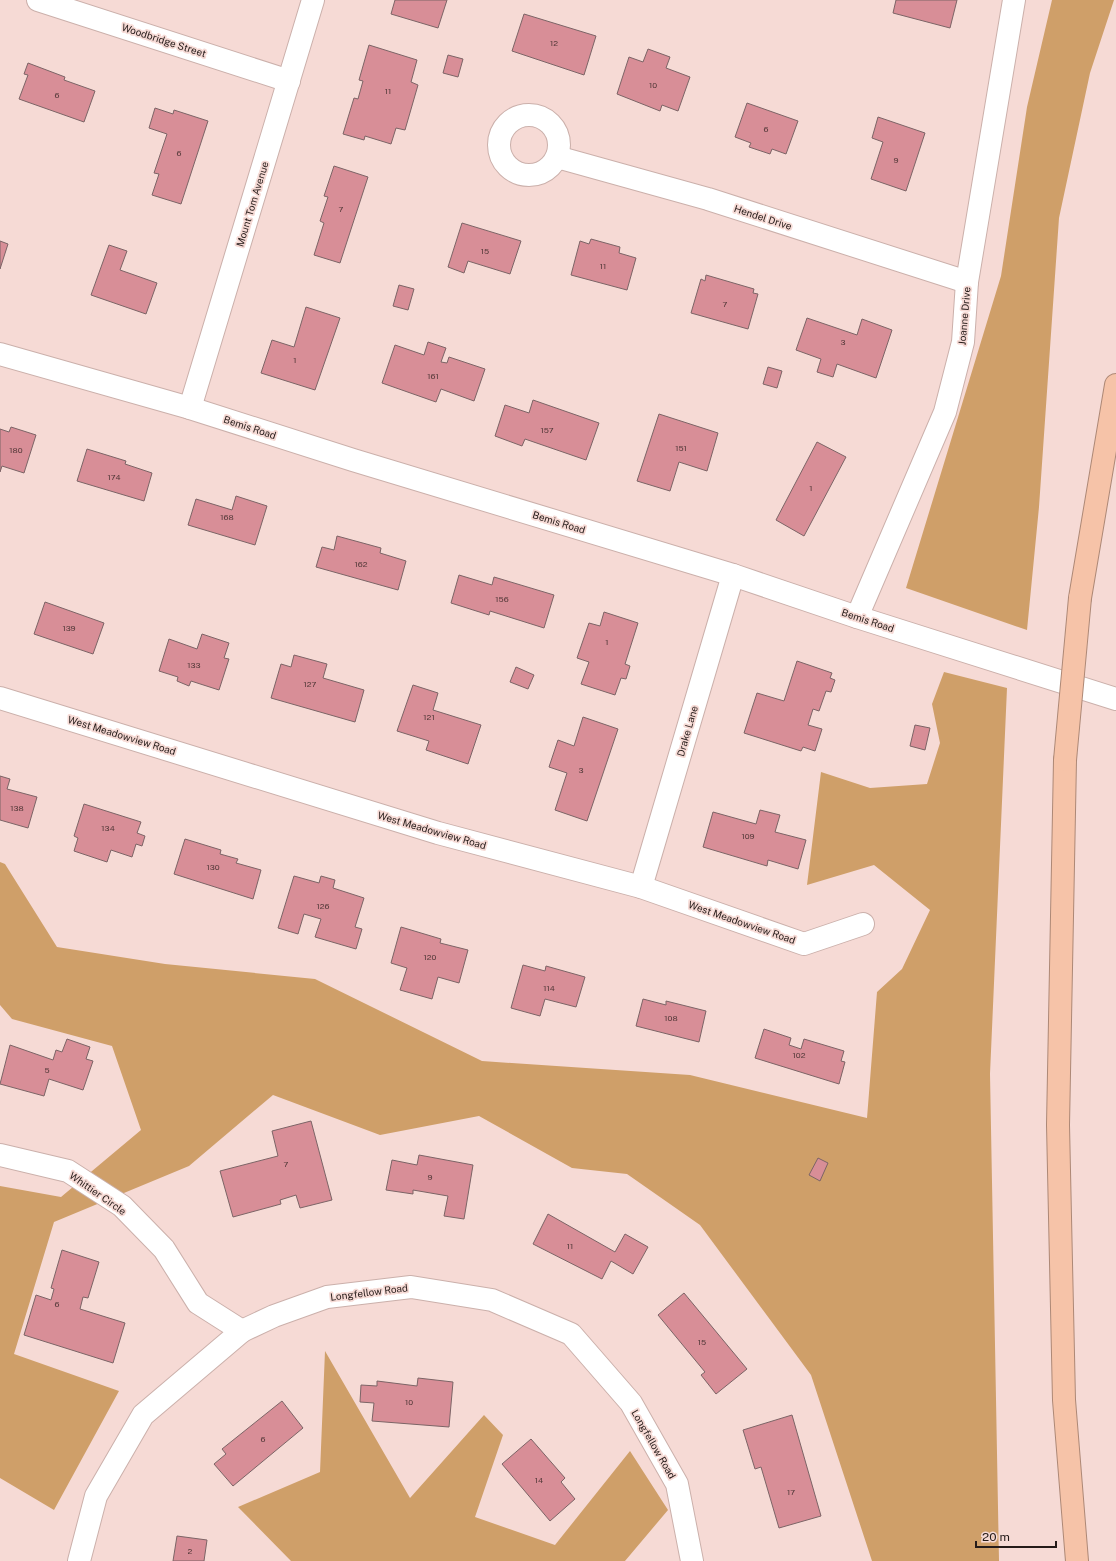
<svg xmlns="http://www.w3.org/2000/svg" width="1116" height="1561" font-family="'Public Sans',sans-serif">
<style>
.forest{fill:#cf9f69}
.building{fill:#d88e97;stroke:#7c6466}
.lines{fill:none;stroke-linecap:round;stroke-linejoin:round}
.minor-casing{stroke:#cbb0ab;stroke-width:24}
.highway-casing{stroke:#ad8876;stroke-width:24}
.minor{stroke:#fff;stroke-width:22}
.highway{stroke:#f6c3a8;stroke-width:22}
.highway-bridge-casing{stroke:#ad8876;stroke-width:24;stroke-linecap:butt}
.highway-bridge{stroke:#f6c3a8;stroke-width:22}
.labels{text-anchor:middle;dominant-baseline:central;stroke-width:3.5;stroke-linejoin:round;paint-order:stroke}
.number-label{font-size:8px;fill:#523838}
.street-label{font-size:10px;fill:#251b19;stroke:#f6dad5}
</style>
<rect width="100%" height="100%" fill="#f6dad5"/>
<g class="forest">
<polygon points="1052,0 1114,0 1090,73 1059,218 1039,507 1027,630 906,588 1001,276 1027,107"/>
<polygon points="944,672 1007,688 990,1074 999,1561 872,1561 811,1375 700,1225 627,1174 572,1168 479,1116 380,1135 273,1095 189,1166 54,1222 14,1354 119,1391 54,1510 0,1478 0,1186 61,1197 141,1130 112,1046 12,1019 0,1005 0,862 5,864 57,947 165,964 315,979 482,1061 690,1075 867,1118 877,992 902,969 930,910 874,865 807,885 821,772 870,788 927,784 940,743 932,704"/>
<polygon points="325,1351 410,1498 484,1415 503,1435 475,1517 555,1545 630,1451 668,1510 625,1561 291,1561 238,1507 320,1472"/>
</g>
<g class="building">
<polygon points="395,0 447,0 438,28 391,14"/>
<polygon points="896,0 957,0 950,28 893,13"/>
<polygon points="524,14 596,36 584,75 512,51"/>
<polygon points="369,45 417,60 411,82 418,85 405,130 396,128 391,144 365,136 364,140 343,134 354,98 358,99 363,81 359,80"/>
<polygon points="648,49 670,57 666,68 690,77 678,111 662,105 660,111 617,94 629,57 643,62"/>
<polygon points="448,55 463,59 458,77 443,73"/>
<polygon points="28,63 65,77 64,80 95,91 84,122 19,99 28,75 24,74"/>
<polygon points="747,103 798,121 786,154 772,149 770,154 749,147 751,143 735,137"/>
<polygon points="155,108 173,114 174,110 208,121 181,204 152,195 159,174 154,173 167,134 149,128"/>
<polygon points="878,117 925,133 906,191 871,179 883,142 872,138"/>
<polygon points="334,166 368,177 340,263 314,255 324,223 320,221 328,197 324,196"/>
<polygon points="462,223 521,241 510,274 468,261 464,273 448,267"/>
<polygon points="591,239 620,247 619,253 636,258 627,290 571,275 580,241 589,244"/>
<polygon points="0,241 8,244 0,269"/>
<polygon points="109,245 127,251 120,270 157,283 146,314 91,295"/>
<polygon points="706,275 754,289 753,293 758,294 748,329 691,313 701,279 705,281"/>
<polygon points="399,285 414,289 408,310 393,306"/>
<polygon points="306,307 340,318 315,390 261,373 272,340 294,347"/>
<polygon points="807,318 857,335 862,319 892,330 876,378 837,364 833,377 817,372 821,359 796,350"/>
<polygon points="428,342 446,348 441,362 447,363 449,357 485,369 474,401 441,389 436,402 382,383 395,345 424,355"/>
<polygon points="768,367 782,371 777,388 763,384"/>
<polygon points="533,400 599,423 586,460 525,439 522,446 495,436 505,405 529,413"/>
<polygon points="659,414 718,433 707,471 679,462 670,491 637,481"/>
<polygon points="11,427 36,435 24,473 2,466 0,472 0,429 9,432"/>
<polygon points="817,442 846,457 804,536 776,520"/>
<polygon points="87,449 126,461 125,464 152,473 144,501 77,481"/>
<polygon points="236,496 267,506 255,545 188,525 196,499 232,510"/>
<polygon points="337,536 381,548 380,553 406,561 398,590 316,567 322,547 334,550"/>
<polygon points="459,575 492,585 494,577 554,595 544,628 490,611 489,615 451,603"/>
<polygon points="45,602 104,623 93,654 34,634"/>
<polygon points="604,612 638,623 625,664 630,666 626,679 621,678 615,695 581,684 589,662 577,658 589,623 600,626"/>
<polygon points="202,634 229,643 224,658 229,659 219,690 191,681 189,686 177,681 178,677 159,671 169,639 197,649"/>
<polygon points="294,655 327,664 323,678 364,690 355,722 271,698 281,664 291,667"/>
<polygon points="797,661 832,673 830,678 835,680 831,692 826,691 819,711 813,709 808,725 822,729 815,751 803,747 801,751 744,733 757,693 784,701"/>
<polygon points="516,667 534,675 528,689 510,682"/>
<polygon points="413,685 438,693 433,710 481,725 468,764 426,750 429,741 397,731"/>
<polygon points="583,717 618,729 587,821 555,810 567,773 549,767 558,740 574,746"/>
<polygon points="915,725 930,728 925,750 910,746"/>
<polygon points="0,776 10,779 7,789 37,797 28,828 0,820"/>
<polygon points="84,804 141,822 137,833 145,836 142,846 136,844 132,857 111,850 107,862 74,851 78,838 74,836"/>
<polygon points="760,810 780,815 775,832 806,840 798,869 768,860 767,866 703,847 713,812 756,824"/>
<polygon points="185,839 221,850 220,854 238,859 236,863 261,870 253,899 174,874"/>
<polygon points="294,876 319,883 321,876 335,880 333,888 364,898 355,927 362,929 356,949 315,937 321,919 304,914 298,934 278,928"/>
<polygon points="401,927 441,939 440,943 468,950 459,983 438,977 432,999 400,990 407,968 391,963"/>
<polygon points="523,965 545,971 546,966 585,977 576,1007 545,999 540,1016 511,1008"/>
<polygon points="643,999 666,1005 666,1001 706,1011 699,1042 636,1026"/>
<polygon points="764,1029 791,1038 789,1045 801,1049 804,1039 844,1051 841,1061 845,1062 839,1084 755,1058"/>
<polygon points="67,1039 90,1047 86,1059 93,1061 83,1090 49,1079 44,1096 0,1084 10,1045 53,1060 56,1050 62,1052"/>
<polygon points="311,1121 332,1200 300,1208 296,1195 280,1200 281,1204 233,1217 220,1171 278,1156 272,1131"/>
<polygon points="419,1155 473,1165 464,1219 444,1216 448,1196 413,1190 413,1194 386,1190 392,1160 417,1165"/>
<polygon points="818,1158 828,1163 820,1181 809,1175"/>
<polygon points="548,1214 615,1252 625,1234 648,1247 633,1274 611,1261 602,1279 533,1244"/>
<polygon points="62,1250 99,1262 88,1298 83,1297 80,1309 125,1323 113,1363 24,1335 36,1295 51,1300 54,1289 51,1288"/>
<polygon points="684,1293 747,1369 716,1394 701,1375 705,1372 658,1315"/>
<polygon points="418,1378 453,1382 449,1427 372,1421 374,1403 360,1402 361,1385 377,1386 377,1381 417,1386"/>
<polygon points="282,1401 303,1428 233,1486 214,1464 226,1454 222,1449"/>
<polygon points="792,1415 821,1516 779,1528 761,1467 755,1469 743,1430"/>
<polygon points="531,1439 565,1478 561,1482 575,1499 550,1521 502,1464"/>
<polygon points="177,1536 207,1540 204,1561 173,1561"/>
</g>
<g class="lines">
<g class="minor-casing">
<g id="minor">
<polyline points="38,0 289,81"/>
<circle cx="529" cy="145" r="30"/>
<polyline points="557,157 708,199 967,282"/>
<polyline points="0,354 190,408 353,460 733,575 857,617 1116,699"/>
<polyline points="190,408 313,0"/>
<polyline points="857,617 945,412 963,342 967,282 1014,0"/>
<polyline points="0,698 438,833 641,887 804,944 863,924"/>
<polyline points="641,887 733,575"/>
<polyline points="0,1155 68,1171 122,1206 164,1249 198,1303 242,1331"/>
<polyline points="79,1561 96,1496 143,1415 242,1331 274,1316 327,1297 411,1287 492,1300 571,1334 631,1403 677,1484 692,1561"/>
</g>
</g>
<g class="highway-casing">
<g id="highway">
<polyline points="1080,598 1116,385"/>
<polyline points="1065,760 1058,1125 1064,1400 1077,1561"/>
</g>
</g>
<use href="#minor" class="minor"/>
<use href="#highway" class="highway"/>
<g class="highway-bridge-casing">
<polyline id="highway-bridge" points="1065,760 1080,598"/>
</g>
<use href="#highway-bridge" class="highway-bridge"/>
</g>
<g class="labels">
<g class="number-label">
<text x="554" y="43">12</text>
<text x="653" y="85">10</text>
<text x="388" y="91">11</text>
<text x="57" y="95">6</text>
<text x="766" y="129">6</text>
<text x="179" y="153">6</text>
<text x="896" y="160">9</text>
<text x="341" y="209">7</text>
<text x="485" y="251">15</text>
<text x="603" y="266">11</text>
<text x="725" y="304">7</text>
<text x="843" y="342">3</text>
<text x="295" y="360">1</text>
<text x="433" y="376">161</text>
<text x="547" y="430">157</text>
<text x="681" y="448">151</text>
<text x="16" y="450">180</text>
<text x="114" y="477">174</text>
<text x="811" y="488">1</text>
<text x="227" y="517">168</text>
<text x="361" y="564">162</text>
<text x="502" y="599">156</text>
<text x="69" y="628">139</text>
<text x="607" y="642">1</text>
<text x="194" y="665">133</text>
<text x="310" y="684">127</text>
<text x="429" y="717">121</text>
<text x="581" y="770">3</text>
<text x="17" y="808">138</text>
<text x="108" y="828">134</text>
<text x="748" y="836">109</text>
<text x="213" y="867">130</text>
<text x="323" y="906">126</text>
<text x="430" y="957">120</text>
<text x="549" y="988">114</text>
<text x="671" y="1018">108</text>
<text x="799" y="1055">102</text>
<text x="47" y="1070">5</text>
<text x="286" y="1164">7</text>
<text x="430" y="1177">9</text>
<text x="570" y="1246">11</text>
<text x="57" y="1304">6</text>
<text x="702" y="1342">15</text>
<text x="409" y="1402">10</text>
<text x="263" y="1439">6</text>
<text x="539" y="1480">14</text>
<text x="791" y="1492">17</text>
<text x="190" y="1551">2</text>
</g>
<g class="street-label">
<text transform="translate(164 40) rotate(18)">Woodbridge Street</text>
<text transform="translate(252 204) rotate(-73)">Mount Tom Avenue</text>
<text transform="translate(763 217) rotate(18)">Hendel Drive</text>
<text transform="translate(964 316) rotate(-85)">Joanne Drive</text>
<text transform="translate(250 427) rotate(18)">Bemis Road</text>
<text transform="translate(559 522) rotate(17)">Bemis Road</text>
<text transform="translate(868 620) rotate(18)">Bemis Road</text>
<text transform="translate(687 731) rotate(-74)">Drake Lane</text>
<text transform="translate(122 735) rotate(17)">West Meadowview Road</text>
<text transform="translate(432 830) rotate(16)">West Meadowview Road</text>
<text transform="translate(742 922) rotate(19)">West Meadowview Road</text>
<text transform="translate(98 1193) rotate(35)">Whittier Circle</text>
<text transform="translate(369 1292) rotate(-7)">Longfellow Road</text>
<text transform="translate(654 1444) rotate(60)">Longfellow Road</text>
</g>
</g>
<path d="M976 1541v6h80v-6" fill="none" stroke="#251b19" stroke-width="2"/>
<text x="982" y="1541" font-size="12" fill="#251b19" stroke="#f6dad5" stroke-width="3" paint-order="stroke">20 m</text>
</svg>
